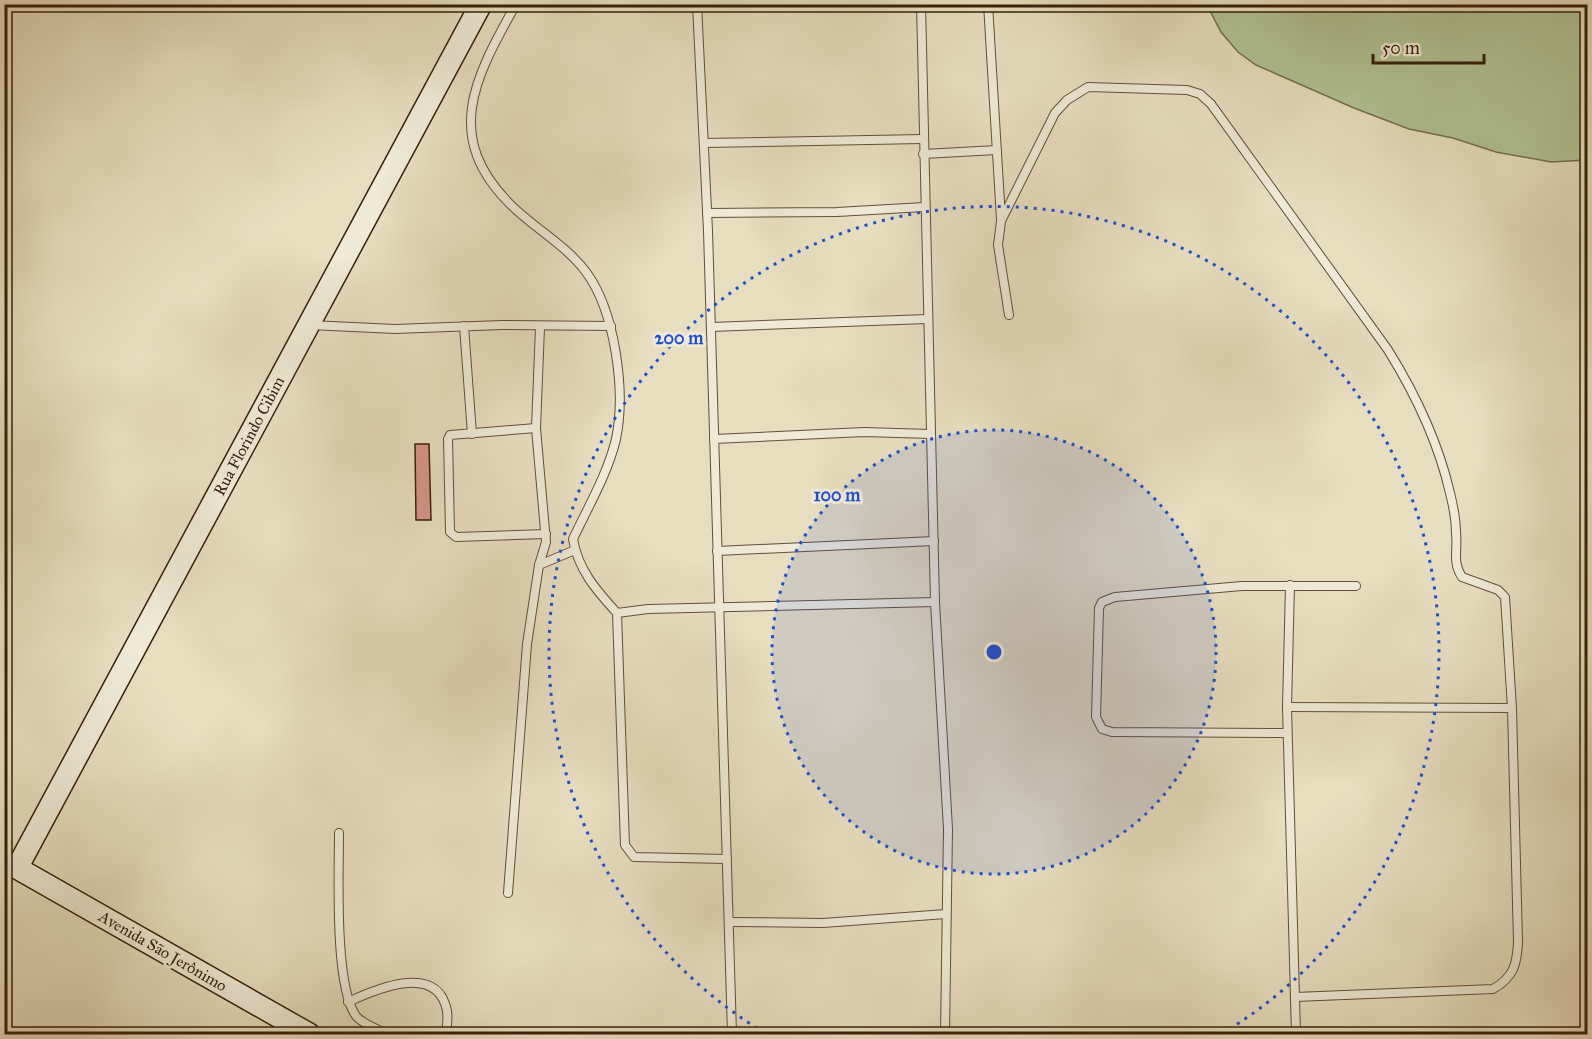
<svg xmlns="http://www.w3.org/2000/svg" width="1592" height="1039" font-family="'IM FELL Great Primer',serif">
<style>
.green{fill:#b1c295;stroke:#747150;stroke-width:1.5}
.building{fill:#d5948b;stroke:#37200c;stroke-width:1.5}
.lines{fill:none;stroke-linecap:round;stroke-linejoin:round}
.lane-casing{stroke:#634f39;stroke-width:10}
.secondary-casing{stroke:#37200c;stroke-width:24}
.lane{stroke:#efe9d5;stroke-width:8}
.secondary{stroke:#efe9d5;stroke-width:21}
.ring{fill:none;stroke:#1d4ed8;stroke-width:3;stroke-dasharray:3 6}
.labels{text-anchor:middle;dominant-baseline:central;stroke-width:6;stroke-linejoin:round;paint-order:stroke}
.street-label{font-size:16px;fill:#37200c;stroke:#efe9d5}
.centre{fill:#1d4ed8;stroke:#efe9d5;stroke-width:3}
.ring-label{font-size:18px;text-anchor:middle;font-weight:bold;fill:#1d4ed8;stroke:#efe9d5;stroke-width:6;stroke-linejoin:round;paint-order:stroke}
</style>
<rect width="100%" height="100%" fill="#e7ddbf"/>
<filter id="stains"><feTurbulence type="fractalNoise" baseFrequency=".00333" numOctaves="4"/><feColorMatrix values="0 0 0 0 .2 0 0 0 0 .09 0 0 0 0 .02 0 0 0 .5 -.17"/></filter>
<radialGradient id="worn" r=".72"><stop offset=".6" stop-color="#630" stop-opacity="0"/><stop offset="1" stop-color="#630" stop-opacity=".3"/></radialGradient>
<polygon class="green" points="1207,5 1587,5 1587,160 1551,162 1496,152 1453,138 1409,129 1354,108 1256,65 1238,52 1221,32"/>
<polygon class="building" points="415,444 429,444 431,520 416,520"/>
<g class="lines">
<g class="lane-casing">
<g id="lane">
<path d="M516,4C476,76 441,136 511,205C534,228 566,245 586,272C615,311 626,391 616,439C608,473 588,507 573,539C578,570 597,591 617,613"/>
<polyline points="697,4 708,231 732,1034"/>
<polyline points="766,4 897,4"/>
<polyline points="921,4 935,602 948,829 945,1034"/>
<polyline points="988,4 1001,219"/>
<polyline points="704,143 923,139"/>
<polyline points="923,154 997,150"/>
<polyline points="707,213 837,212 924,207"/>
<path d="M1009,315L998,245L1001,221L1055,113L1067,100L1088,87L1187,90L1200,94L1211,104L1388,350C1416,395 1438,441 1450,493C1453,505 1456,520 1456,533C1458,550 1452,562 1462,577L1498,590L1505,597L1512,708L1518,942C1517,964 1514,977 1493,989L1295,997"/>
<polyline points="310,325 395,329 502,325 611,326"/>
<polyline points="464,326 472,434"/>
<polyline points="711,327 927,319"/>
<polyline points="536,428 450,435 448,439 450,532 456,537 546,534"/>
<polyline points="714,439 864,432 931,434"/>
<polyline points="717,551 934,541"/>
<polyline points="539,565 575,550"/>
<polyline points="1290,585 1287,707 1296,1034"/>
<polyline points="1287,707 1512,708"/>
<polyline points="1287,733 1112,732 1102,729 1096,717 1099,608 1102,602 1115,597 1242,586 1356,586"/>
<path d="M339,833C339,872 334,986 356,1016C362,1024 378,1029 387,1034"/>
<polyline points="727,859 634,857 625,845 617,613 648,609 935,602"/>
<polyline points="508,893 527,644 539,565 546,542 536,428 540,327"/>
<polyline points="729,922 823,923 946,914"/>
<path d="M348,1002C376,989 438,962 447,1011C448,1018 447,1027 446,1034"/>
</g>
</g>
<g class="secondary-casing">
<polyline id="secondary" points="309,1034 17,868 481,4"/>
</g>
<use href="#lane" class="lane"/>
<use href="#secondary" class="secondary"/>
</g>
<circle cx="994" cy="652" r="222" fill="#1d4ed8" fill-opacity=".12"/>
<g class="ring">
<circle cx="994" cy="652" r="222"/>
<path d="M765 1033A445 445 0 1 1 1223 1033"/>
</g>
<g class="labels">
<g class="street-label">
<text transform="translate(249 436) rotate(-62)">Rua Florindo Cibim</text>
<text transform="translate(163 951) rotate(30)">Avenida São Jerônimo</text>
</g>
</g>
<circle cx="994" cy="652" r="9" class="centre"/>
<g class="ring-label">
<text x="679" y="344">200 m</text>
<text x="837" y="501">100 m</text>
</g>
<rect width="1592" height="1039" fill="none" stroke="#e7ddbf" stroke-width="24"/>
<rect x="6" y="6" width="1580" height="1027" fill="none" stroke="#37200c" stroke-width="3"/>
<rect x="12" y="12" width="1568" height="1015" fill="none" stroke="#37200c" stroke-width="1.5"/>
<path d="M1373 54v9h111v-9" fill="none" stroke="#37200c" stroke-width="3"/>
<text x="1382" y="54" font-size="18" fill="#37200c" stroke="#efe9d5" stroke-width="4.5" paint-order="stroke">50 m</text>
<rect width="100%" height="100%" filter="url(#stains)"/>
<rect width="100%" height="100%" fill="url(#worn)"/>
</svg>
